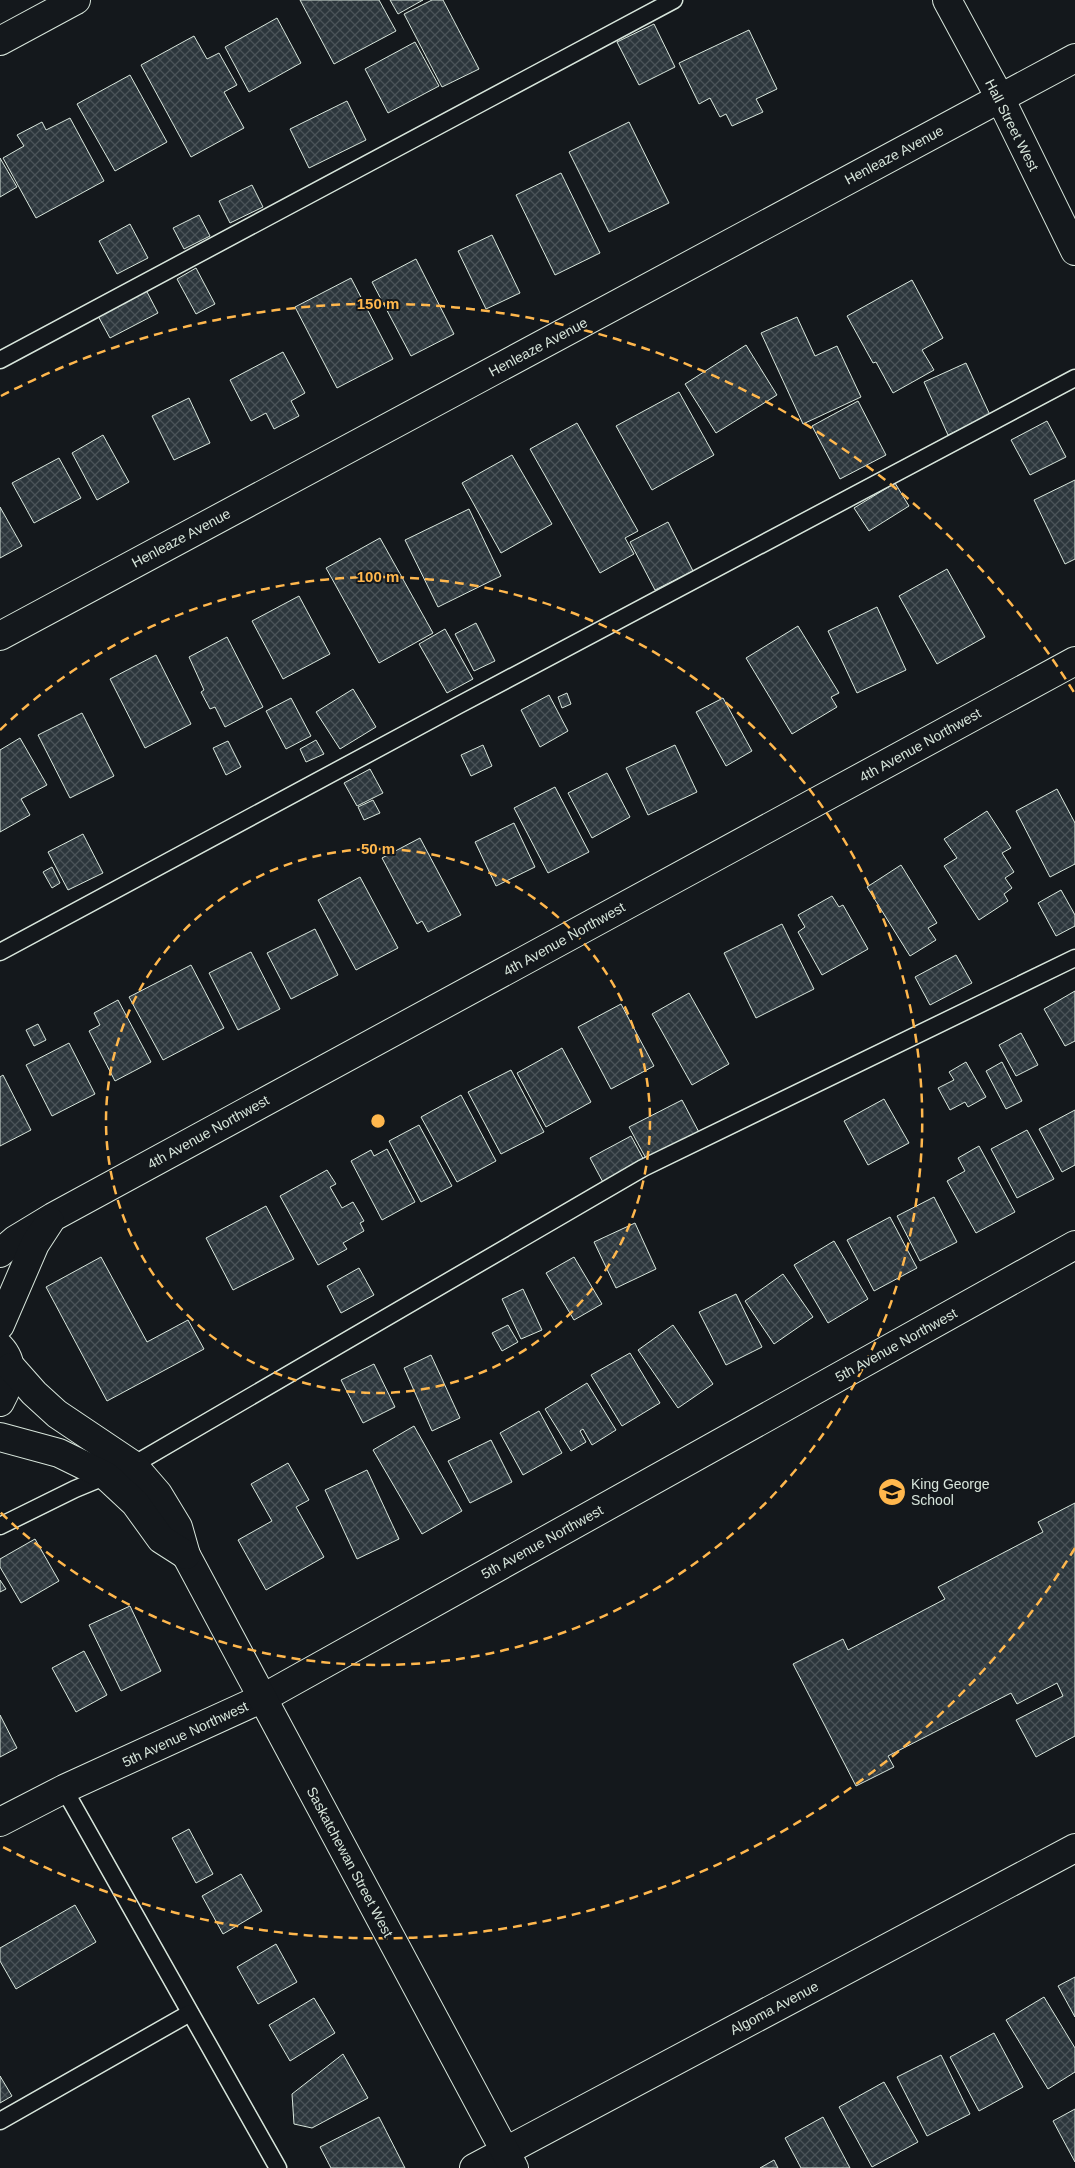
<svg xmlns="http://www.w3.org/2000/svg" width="1075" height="2168" font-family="Arial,sans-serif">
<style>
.building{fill:url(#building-cross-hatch);stroke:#d8e6dc}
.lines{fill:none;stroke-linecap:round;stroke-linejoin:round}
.service-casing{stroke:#d8e6dc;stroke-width:19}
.minor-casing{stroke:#d8e6dc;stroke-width:30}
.tertiary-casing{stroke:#d8e6dc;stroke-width:30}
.service{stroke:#14181c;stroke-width:16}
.minor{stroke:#14181c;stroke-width:28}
.tertiary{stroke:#14181c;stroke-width:28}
.ring{fill:none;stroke:#ffb74d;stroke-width:2.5;stroke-dasharray:9 6}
.labels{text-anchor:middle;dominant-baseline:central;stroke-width:4;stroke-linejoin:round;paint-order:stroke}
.street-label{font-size:14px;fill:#d8e6dc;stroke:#14181c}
.poi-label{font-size:14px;fill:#d8e6dc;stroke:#14181c;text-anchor:start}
.centre{fill:#ffb74d;stroke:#14181c;stroke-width:2.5}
.ring-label{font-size:15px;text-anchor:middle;font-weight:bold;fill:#ffb74d;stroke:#14181c;stroke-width:4;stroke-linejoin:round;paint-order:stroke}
</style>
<defs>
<pattern id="building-cross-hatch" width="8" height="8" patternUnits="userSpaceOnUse" patternTransform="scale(1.25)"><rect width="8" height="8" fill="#2c363c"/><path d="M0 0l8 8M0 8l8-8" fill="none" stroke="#4a5358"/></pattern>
</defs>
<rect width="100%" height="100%" fill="#14181c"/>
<g class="building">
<polygon points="300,0 379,0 396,31 334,64"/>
<polygon points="390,0 423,0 398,14"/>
<polygon points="432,0 443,0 479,69 442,87 404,14"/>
<polygon points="277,18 301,63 249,92 225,47"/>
<polygon points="654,24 675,67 639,85 617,42"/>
<polygon points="749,30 777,89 756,99 763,112 732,126 726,114 720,117 710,98 699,104 679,63"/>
<polygon points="194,36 207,59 219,53 237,85 224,92 244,128 191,157 141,65"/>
<polygon points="415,42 439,86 388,113 365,69"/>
<polygon points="130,75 167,142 115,171 77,104"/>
<polygon points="347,101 366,140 309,168 290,129"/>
<polygon points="70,118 104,181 36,218 3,158 24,146 17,135 42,122 46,130"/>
<polygon points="629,122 669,203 609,232 569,152"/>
<polygon points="0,158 17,187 0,197"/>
<polygon points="561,173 600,253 555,275 516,195"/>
<polygon points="252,185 263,207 230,223 219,201"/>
<polygon points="199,215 210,236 184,249 173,228"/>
<polygon points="130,224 148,258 117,274 99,241"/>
<polygon points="492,235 520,293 486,309 458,251"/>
<polygon points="416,259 454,334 411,356 372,282"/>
<polygon points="196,268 215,304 196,314 177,279"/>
<polygon points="351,278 393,359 337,388 295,307"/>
<polygon points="912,280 943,338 922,350 934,370 893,393 876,362 873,363 847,316"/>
<polygon points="146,290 158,313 110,338 98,316"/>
<polygon points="797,317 815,356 837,346 861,397 803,424 761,333"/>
<polygon points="746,345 777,395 716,433 685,384"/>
<polygon points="283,352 305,393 291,401 299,416 274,429 266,413 251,421 230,380"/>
<polygon points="966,363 990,415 948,435 924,382"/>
<polygon points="679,392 714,455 652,490 616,426"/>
<polygon points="189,398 210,443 174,460 152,416"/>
<polygon points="858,401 886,455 840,479 812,426"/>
<polygon points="1047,421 1066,457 1030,475 1011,440"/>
<polygon points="577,423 638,531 625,538 634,554 600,573 530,449"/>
<polygon points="103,435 129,482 97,500 72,453"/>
<polygon points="512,455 552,524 501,553 462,483"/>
<polygon points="59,458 81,498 34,523 12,483"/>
<polygon points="1075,480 1075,559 1065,564 1034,500"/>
<polygon points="895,483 909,506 869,531 854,508"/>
<polygon points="0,507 22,546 0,558"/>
<polygon points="469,509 501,576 438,607 405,540"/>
<polygon points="668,522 693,571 655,590 630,542"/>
<polygon points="380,538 433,633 379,663 326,568"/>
<polygon points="947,569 985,637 937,664 899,596"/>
<polygon points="299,596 330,654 283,679 252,621"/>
<polygon points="877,607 906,670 857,693 828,631"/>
<polygon points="476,623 495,661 474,671 455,634"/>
<polygon points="798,626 839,693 831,697 837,707 792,734 746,658"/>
<polygon points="445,629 473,679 447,693 419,644"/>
<polygon points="227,637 263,707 225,727 215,707 210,709 201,692 204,690 189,657"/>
<polygon points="156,655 191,724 145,748 110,679"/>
<polygon points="353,689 376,727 340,749 316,712"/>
<polygon points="567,693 571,704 562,708 558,697"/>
<polygon points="549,695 568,731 540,747 521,710"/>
<polygon points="291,698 311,736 286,749 266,711"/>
<polygon points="723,698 752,751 726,766 696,712"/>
<polygon points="82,713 114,776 70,798 38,735"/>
<polygon points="20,738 47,785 21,799 30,815 0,832 0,750"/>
<polygon points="316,740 324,754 306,762 300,749"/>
<polygon points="228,741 241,767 226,775 213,748"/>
<polygon points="483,745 492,766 471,776 461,755"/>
<polygon points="675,745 697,792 648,815 626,768"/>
<polygon points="370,769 383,793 357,806 344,783"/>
<polygon points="607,773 630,817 592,838 568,793"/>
<polygon points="555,787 589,852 548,873 514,808"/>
<polygon points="1057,789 1075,823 1075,864 1050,877 1016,811"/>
<polygon points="373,800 380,813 364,820 358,807"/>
<polygon points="987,811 1011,848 1002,853 1014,872 1005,878 1012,888 1004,894 1008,901 979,920 944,866 957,858 944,839"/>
<polygon points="514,823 535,867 496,886 475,842"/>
<polygon points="83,834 103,873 68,890 48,852"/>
<polygon points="420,838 461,915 428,932 422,921 417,924 382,858"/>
<polygon points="901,865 937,923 928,928 936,940 910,956 867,887"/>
<polygon points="52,867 60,883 52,888 43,872"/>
<polygon points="360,877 398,948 356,970 318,900"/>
<polygon points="1061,890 1075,915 1075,926 1056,936 1038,903"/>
<polygon points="832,896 839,907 843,905 868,949 822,975 798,932 805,927 798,915"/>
<polygon points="782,924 814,989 756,1018 724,953"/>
<polygon points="315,929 338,975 291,999 267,953"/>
<polygon points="251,952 280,1009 238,1030 209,973"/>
<polygon points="956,955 972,983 930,1005 915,977"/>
<polygon points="191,965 224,1028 163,1060 129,997"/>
<polygon points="1075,991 1075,1041 1065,1046 1044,1009"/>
<polygon points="689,993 729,1064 692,1085 652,1014"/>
<polygon points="118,1000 151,1062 115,1081 89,1031 100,1025 94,1013"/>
<polygon points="621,1004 654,1066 611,1089 578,1027"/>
<polygon points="38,1024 46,1040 34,1046 26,1030"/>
<polygon points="1021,1033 1038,1065 1016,1076 999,1045"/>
<polygon points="69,1043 95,1094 52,1116 26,1065"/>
<polygon points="562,1048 591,1102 546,1127 517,1073"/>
<polygon points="966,1062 986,1097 968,1107 965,1102 950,1110 938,1088 954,1080 949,1072"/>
<polygon points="1002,1062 1022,1101 1006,1109 986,1071"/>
<polygon points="511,1070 544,1132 501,1154 468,1092"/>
<polygon points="3,1075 31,1130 0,1146 0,1077"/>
<polygon points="461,1095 496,1161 457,1182 421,1117"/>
<polygon points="884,1099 909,1143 868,1165 844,1121"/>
<polygon points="682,1100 702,1138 649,1164 629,1127"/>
<polygon points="1075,1110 1075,1165 1062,1172 1039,1129"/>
<polygon points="419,1125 452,1186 421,1202 389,1141"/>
<polygon points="1027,1130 1054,1179 1017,1198 991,1149"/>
<polygon points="631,1136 646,1164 605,1186 590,1158"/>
<polygon points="979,1146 1015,1212 976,1233 947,1181 965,1171 958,1158"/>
<polygon points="387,1149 415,1202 382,1220 351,1161 371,1150 374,1156"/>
<polygon points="327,1170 336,1184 330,1187 342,1208 353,1202 364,1221 360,1223 364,1231 343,1243 347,1249 318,1265 280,1196"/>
<polygon points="934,1197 957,1242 920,1261 897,1216"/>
<polygon points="266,1206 294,1259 233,1290 206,1238"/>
<polygon points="890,1217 917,1268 874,1291 847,1240"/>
<polygon points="635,1223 656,1269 616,1288 594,1242"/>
<polygon points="834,1241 868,1299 828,1323 794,1265"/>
<polygon points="101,1257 147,1342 188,1320 204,1349 107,1401 46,1287"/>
<polygon points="574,1257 602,1304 574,1320 546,1273"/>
<polygon points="359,1268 374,1295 341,1313 327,1286"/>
<polygon points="783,1274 813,1317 774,1344 745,1301"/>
<polygon points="523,1289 542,1330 521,1339 502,1299"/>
<polygon points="736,1294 762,1347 726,1365 699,1312"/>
<polygon points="508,1325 518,1342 502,1351 492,1333"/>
<polygon points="673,1325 713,1384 678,1408 638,1350"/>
<polygon points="630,1353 660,1403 622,1426 591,1375"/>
<polygon points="431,1355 460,1418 432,1431 404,1368"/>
<polygon points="374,1364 395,1407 363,1423 341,1380"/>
<polygon points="587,1383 616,1430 592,1445 583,1429 580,1431 586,1442 571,1451 545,1409"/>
<polygon points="539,1411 562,1453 523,1475 500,1433"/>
<polygon points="414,1426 462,1511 422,1534 373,1450"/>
<polygon points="491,1440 512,1482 470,1503 448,1461"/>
<polygon points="288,1463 309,1500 296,1507 324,1557 266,1590 238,1540 272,1521 251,1484"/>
<polygon points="367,1470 399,1539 357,1559 325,1490"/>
<polygon points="1075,1503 1075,1736 1036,1757 1016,1720 1063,1696 1057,1683 1017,1704 1011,1693 888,1756 894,1767 856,1786 793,1664 843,1639 848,1650 945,1599 938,1587 1043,1532 1038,1522"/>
<polygon points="35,1539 59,1581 21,1603 0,1567 0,1559"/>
<polygon points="0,1580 6,1589 0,1592"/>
<polygon points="130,1606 161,1671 121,1691 89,1625"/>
<polygon points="84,1651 107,1695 76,1712 52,1668"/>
<polygon points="0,1715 17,1748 0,1757"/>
<polygon points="189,1829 213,1874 196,1883 172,1838"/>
<polygon points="241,1874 262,1911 223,1934 202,1896"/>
<polygon points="75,1905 96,1942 16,1989 0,1961 0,1948"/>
<polygon points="276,1944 297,1982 258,2004 237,1967"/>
<polygon points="1075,1977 1075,2017 1058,1986"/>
<polygon points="1044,1997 1075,2048 1075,2072 1048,2089 1006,2020"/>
<polygon points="314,1998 335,2033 290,2061 269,2025"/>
<polygon points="994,2033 1023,2087 979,2111 950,2057"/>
<polygon points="343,2054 368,2098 312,2128 294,2124 292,2094"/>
<polygon points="941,2055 970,2114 927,2136 897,2077"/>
<polygon points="0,2076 12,2096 0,2103"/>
<polygon points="884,2082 918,2142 872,2167 839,2107"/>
<polygon points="1075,2109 1075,2162 1053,2121"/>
<polygon points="379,2117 405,2168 331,2168 320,2147"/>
<polygon points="823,2117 850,2168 801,2168 785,2138"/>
<polygon points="774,2160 778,2168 760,2168"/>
</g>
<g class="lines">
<g class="service-casing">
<g id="service">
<polyline points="0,360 674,0"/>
<polyline points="0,952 457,706 1075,378"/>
<polyline points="0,1526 75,1489 133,1465 643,1168 1075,958"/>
<polyline points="64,1789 278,2168"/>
<polyline points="0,2121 190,2013"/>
</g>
</g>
<g class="minor-casing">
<g id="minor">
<polyline points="947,0 1000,98 1075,251"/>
<polyline points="0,41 76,0"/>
<polyline points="0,636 1075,58"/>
<polyline points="0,1253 15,1240 53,1217 1075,661"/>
<polyline points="0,1325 35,1244 50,1221"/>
<polyline points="0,1822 64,1789 263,1698 1075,1245"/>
<polyline points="474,2168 1075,1848"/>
</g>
</g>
<g class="tertiary-casing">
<g id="tertiary">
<path d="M0,1347C16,1364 10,1384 0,1402"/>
<polyline points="11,1367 34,1393 57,1414 133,1465 158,1494 178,1527 186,1555 514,2168"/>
<polyline points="0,1437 59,1453 106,1476 135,1503 161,1539 186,1555"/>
</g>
</g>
<use href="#service" class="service"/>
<use href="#minor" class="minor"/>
<use href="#tertiary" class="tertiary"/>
</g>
<g class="ring">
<circle cx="378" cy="1121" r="272"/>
<path d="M0 730A544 544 0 1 1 0 1512"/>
<path d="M1075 1548A817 817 0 0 1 1 1846M1 396A817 817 0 0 1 1075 694"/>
</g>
<defs>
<g id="school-disc" transform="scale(1.4375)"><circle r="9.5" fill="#ffb74d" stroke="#14181c"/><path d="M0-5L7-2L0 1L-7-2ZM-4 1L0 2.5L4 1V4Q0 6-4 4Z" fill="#111"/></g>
</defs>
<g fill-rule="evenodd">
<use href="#school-disc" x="892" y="1492"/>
</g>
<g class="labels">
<g class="street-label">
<text transform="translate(1012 125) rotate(63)">Hall Street West</text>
<text transform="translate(894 155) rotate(-28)">Henleaze Avenue</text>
<text transform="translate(538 347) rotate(-28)">Henleaze Avenue</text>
<text transform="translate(181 538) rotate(-28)">Henleaze Avenue</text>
<text transform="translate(920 745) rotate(-29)">4th Avenue Northwest</text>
<text transform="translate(564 939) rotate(-29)">4th Avenue Northwest</text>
<text transform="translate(208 1132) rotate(-29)">4th Avenue Northwest</text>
<text transform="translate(896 1345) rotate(-29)">5th Avenue Northwest</text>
<text transform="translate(542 1542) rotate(-29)">5th Avenue Northwest</text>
<text transform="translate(185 1734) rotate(-25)">5th Avenue Northwest</text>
<text transform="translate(350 1862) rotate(62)">Saskatchewan Street West</text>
<text transform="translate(774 2008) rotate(-28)">Algoma Avenue</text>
</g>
<g class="poi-label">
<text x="911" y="1484">King George<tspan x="911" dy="16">School</tspan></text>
</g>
</g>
<circle cx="378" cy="1121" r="8" class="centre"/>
<g class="ring-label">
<text x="378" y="309">150 m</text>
<text x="378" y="582">100 m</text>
<text x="378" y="854">50 m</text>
</g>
</svg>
